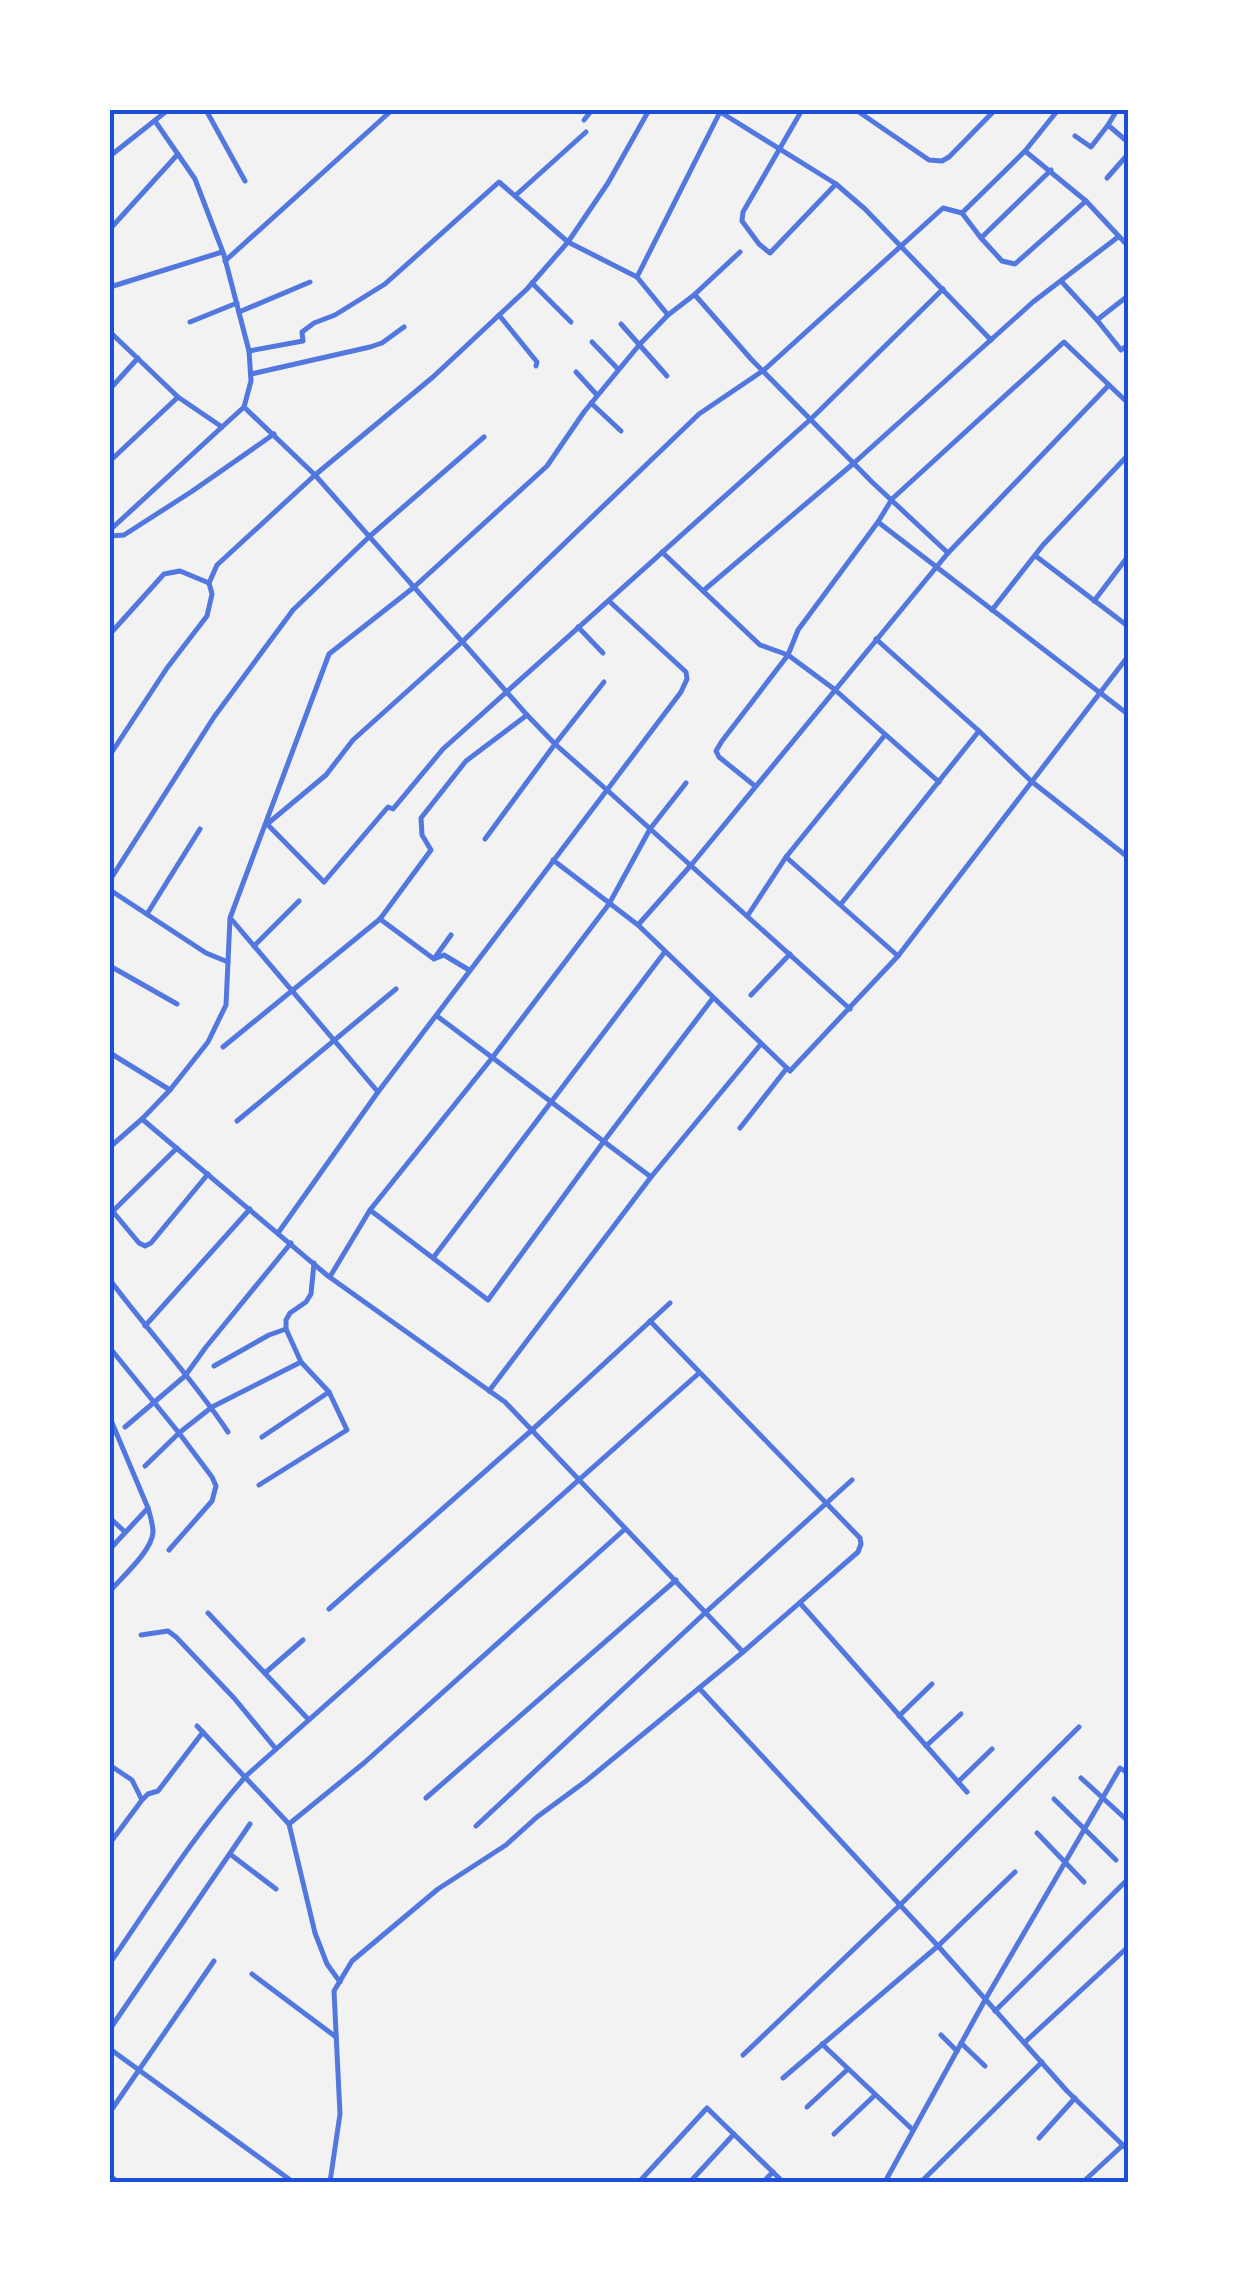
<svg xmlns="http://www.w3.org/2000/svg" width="1239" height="2292" font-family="'Archivo Narrow',sans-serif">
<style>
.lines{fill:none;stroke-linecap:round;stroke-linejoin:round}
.minor{stroke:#5277de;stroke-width:5}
.neatline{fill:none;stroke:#1d4ed8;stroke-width:4}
</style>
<rect width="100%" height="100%" fill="#f2f2f2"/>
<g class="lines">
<g class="minor">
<polyline points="206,110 245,181"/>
<polyline points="717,110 836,184 865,209 991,340"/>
<polyline points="802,110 743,212 742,221 759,244 770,253 836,184"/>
<polyline points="856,110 929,160 942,161 949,157 995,110"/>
<polyline points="1117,110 1108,125 1129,143"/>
<polyline points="584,120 592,110"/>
<polyline points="155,121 195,179 224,255 249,351 251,381 244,407 315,475 527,715 466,761 421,818 422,835 431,850 380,919 223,1047"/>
<polyline points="1075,136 1091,147 1108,125"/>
<polyline points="1025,151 1086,201 1129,247"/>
<polyline points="110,156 168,110"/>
<polyline points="1107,178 1129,153"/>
<polyline points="516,195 586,132"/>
<polyline points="962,213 981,238 1051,170"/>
<polyline points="110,229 178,154"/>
<polyline points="981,238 1002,261 1015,264 1086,201"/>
<polyline points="225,261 392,110"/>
<polyline points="637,277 721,110"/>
<polyline points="1061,281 1097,320"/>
<polyline points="532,283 571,322"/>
<polyline points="110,287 222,252"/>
<polyline points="695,295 751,359 872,482 948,553"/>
<polyline points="1129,295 1097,320 1121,350 1129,344"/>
<polyline points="239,312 310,282"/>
<polyline points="499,315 537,362 536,366"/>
<polyline points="190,322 237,303"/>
<polyline points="621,324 667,376"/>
<polyline points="110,332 178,397"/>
<polyline points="592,342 618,369"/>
<polyline points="249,351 303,341 302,332 314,323 335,315 385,284 499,182 568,242 637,277 668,315"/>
<polyline points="576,372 597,395"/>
<polyline points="251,374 370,347 382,343 404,327"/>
<polyline points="110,389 138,358"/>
<polyline points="591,403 621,431"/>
<polyline points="110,461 178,397 222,427 244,407"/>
<polyline points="878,522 892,499 1064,342 1129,404"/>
<polyline points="110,530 222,427"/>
<polyline points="110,536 124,535 191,492 274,434"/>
<polyline points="662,552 760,645 788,655 798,630 878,522 1129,715"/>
<polyline points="1037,557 1129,627"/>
<polyline points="703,591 854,463 1033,302 1118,237"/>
<polyline points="609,601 686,672 687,679 681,692 607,790 850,1009"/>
<polyline points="1094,601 1129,555"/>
<polyline points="992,610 1043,545 1129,454"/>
<polyline points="578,627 603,653"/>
<polyline points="110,634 164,574 180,571 209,583"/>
<polyline points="876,639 979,731 1031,781 1129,858"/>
<polyline points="527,715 555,744 604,682"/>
<polyline points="110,755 167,668 207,616 212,594 209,583 217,565 315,475 433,377 527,289 568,242 608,183 649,110"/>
<polyline points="755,786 719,757 716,751 722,741 788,655 834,689 939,782"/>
<polyline points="267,824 324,882 388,807 393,809 443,749 812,418 943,289"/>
<polyline points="266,825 326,775 353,740 462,642 699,414 764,370 943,208 962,213 1025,151 1058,110"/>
<polyline points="786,857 898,956"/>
<polyline points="553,860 638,925 790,1071 898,956 1129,655"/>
<polyline points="110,880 214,717 293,610 370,536 484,437"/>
<polyline points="110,890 206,953 228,962"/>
<polyline points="841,904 979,731"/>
<polyline points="147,914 200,829"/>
<polyline points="748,915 786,857 885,735"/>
<polyline points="380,919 434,959 444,955 469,970"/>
<polyline points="232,920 378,1092"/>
<polyline points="638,925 692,864 948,553 1109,385"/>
<polyline points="254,946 299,901"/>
<polyline points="436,956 451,935"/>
<polyline points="110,966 177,1004"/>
<polyline points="751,995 790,954"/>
<polyline points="437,1016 651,1177 761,1044"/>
<polyline points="110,1053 170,1090"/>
<polyline points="142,1119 328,1276 505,1402 743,1652 586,1781 537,1817 506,1845 438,1889 352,1961 334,1991 340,2114 330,2182"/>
<polyline points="237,1121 396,989"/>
<polyline points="740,1128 787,1068"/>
<polyline points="110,1147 142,1119 170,1090 208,1042 226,1005 230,918 329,654 413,588 547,466 584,412 640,344 668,315 694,295 740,252"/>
<polyline points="177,1148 114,1210 114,1213 139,1243 145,1246 151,1243 208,1174"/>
<polyline points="370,1210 488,1300 604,1141 713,998"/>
<polyline points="278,1233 378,1092 607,790 555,744 485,839"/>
<polyline points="433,1258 664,953"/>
<polyline points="331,1275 370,1210 492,1058 609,904 650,829 686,783"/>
<path d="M110,1280C148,1331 193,1379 228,1432"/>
<polyline points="650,1321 860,1538 861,1544 858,1552 743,1652"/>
<polyline points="145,1326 250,1209"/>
<polyline points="110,1348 179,1433 212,1477 216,1486 212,1501 169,1550"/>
<polyline points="214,1366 269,1335 286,1329"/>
<polyline points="489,1391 651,1177"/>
<polyline points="110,1418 148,1508 110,1549"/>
<polyline points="125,1427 185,1376 206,1347 291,1243"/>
<polyline points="262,1437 329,1392"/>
<polyline points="145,1466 179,1433 212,1407 301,1362"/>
<polyline points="259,1485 347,1430 329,1392 301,1362 286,1329 286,1320 290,1313 306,1302 311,1294 314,1263"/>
<polyline points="110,1518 125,1532"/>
<path d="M110,1591C122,1577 152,1551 153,1532C153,1524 150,1515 148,1508"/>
<polyline points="800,1603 967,1792"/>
<polyline points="329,1609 532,1430 670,1303"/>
<polyline points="208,1613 308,1719"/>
<polyline points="141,1635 168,1631 176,1637 234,1698 276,1749"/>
<polyline points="265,1673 303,1640"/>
<polyline points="699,1688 938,1946 1067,2091 1129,2151"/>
<polyline points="899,1716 932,1684"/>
<polyline points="197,1726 289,1824 315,1933 327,1964 340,1982"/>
<polyline points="926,1746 961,1714"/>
<polyline points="1081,1778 1129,1822"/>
<polyline points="958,1782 992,1749"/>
<polyline points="426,1798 676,1580"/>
<polyline points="143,1799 148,1794 158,1791 203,1732"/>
<polyline points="1054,1799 1116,1860"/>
<polyline points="289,1824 364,1763 625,1529"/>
<polyline points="476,1826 706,1612 852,1480"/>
<polyline points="1037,1833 1084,1882"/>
<polyline points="110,1843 142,1800 132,1780 111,1766"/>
<polyline points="230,1854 276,1889"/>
<path d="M110,1963C154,1899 195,1833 247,1775L698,1374"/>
<polyline points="252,1974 336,2037"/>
<polyline points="995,2011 1129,1878"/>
<polyline points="110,2029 250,1824"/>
<polyline points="941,2035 957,2051"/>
<polyline points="1025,2042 1129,1946"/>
<polyline points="961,2043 985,2066"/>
<polyline points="822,2044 913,2130"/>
<polyline points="110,2049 293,2182"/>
<polyline points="743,2055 899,1906 1079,1727"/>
<polyline points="783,2078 938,1946 1015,1872"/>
<polyline points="807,2107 848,2069"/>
<polyline points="110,2112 214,1961"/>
<polyline points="834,2134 875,2095"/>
<polyline points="1039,2138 1075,2098"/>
<polyline points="110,2176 118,2182"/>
<polyline points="886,2180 985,2000 1120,1768 1129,1774"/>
<polyline points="639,2182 707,2108 783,2182"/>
<polyline points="690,2182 734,2134"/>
<polyline points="763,2182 773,2172"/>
<polyline points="921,2182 1042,2062"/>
<polyline points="1083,2182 1123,2145"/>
</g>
</g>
<rect width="1239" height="2292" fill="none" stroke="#ffffff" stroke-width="225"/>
<rect x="112" y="112" width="1014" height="2068" class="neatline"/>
</svg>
